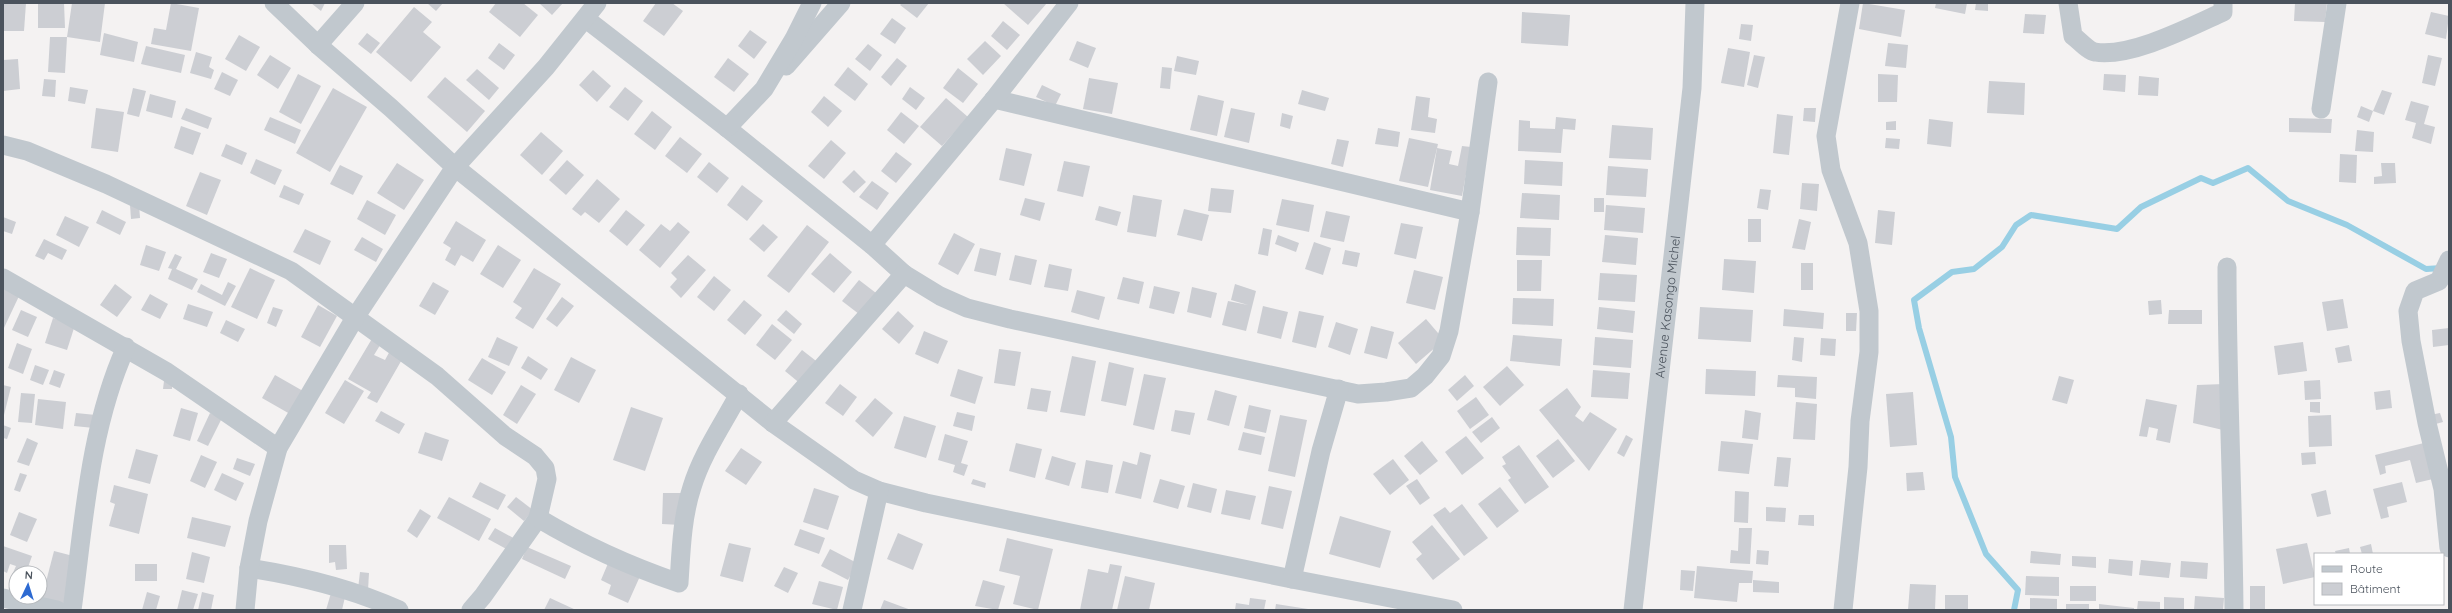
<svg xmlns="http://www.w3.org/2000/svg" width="2452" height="613" font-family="Quicksand,sans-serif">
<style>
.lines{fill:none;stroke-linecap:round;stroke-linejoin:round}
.stream{stroke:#98cfe4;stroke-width:6}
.building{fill:#ccced3}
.minor{stroke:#c1c8ce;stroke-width:19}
.labels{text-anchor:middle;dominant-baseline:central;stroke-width:4;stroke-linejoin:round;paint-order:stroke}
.street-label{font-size:13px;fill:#4b535d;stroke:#fff}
</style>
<rect width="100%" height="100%" fill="#f4f2f2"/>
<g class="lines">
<polyline class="stream" points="2014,610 2018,590 1986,554 1955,477 1951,437 1919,328 1914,300 1952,272 1974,269 2002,247 2016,225 2031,215 2117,229 2141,207 2201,178 2213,183 2248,168 2288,201 2347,225 2426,269 2442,268"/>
</g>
<g class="building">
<polygon points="3,3 26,3 24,31 3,31"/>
<polygon points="38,3 64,3 65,28 38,28"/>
<polygon points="72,3 105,3 100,42 67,37 65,73 48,72 50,37 67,37"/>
<polygon points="171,3 199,8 191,51 151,44 154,28 166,30"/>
<polygon points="311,3 325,3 321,11"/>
<polygon points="427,3 443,3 436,11"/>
<polygon points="496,3 523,3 538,15 520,37 489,12"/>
<polygon points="539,3 563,3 552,15"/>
<polygon points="656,3 672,3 683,11 664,36 643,21"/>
<polygon points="902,3 929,3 917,18 900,5"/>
<polygon points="1003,3 1047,3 1028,25"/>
<polygon points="1863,3 1905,10 1901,37 1859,29"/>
<polygon points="1936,3 1967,3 1965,14 1935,8"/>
<polygon points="1976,3 1988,3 1988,11 1975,10"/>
<polygon points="2295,3 2327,3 2325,22 2294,21"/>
<polygon points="414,7 432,22 423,32 441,47 411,82 376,52"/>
<polygon points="1522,12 1570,15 1568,46 1521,43"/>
<polygon points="2431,12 2449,16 2446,39 2425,34"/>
<polygon points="2025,14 2046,15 2044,34 2023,33"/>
<polygon points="892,18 906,28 895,44 880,34"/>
<polygon points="1003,21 1020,35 1007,50 991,36"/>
<polygon points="1741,24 1753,25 1751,41 1739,39"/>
<polygon points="750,30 767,42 754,59 738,46"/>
<polygon points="104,33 138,42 134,62 100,55"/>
<polygon points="367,33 380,43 371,54 358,44"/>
<polygon points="239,35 260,47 246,71 225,59"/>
<polygon points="985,41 1001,56 983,75 967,59"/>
<polygon points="1077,41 1096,48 1088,68 1069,60"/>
<polygon points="499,43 515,55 504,70 488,58"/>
<polygon points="1888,43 1908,45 1906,68 1885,66"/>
<polygon points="868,44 882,55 870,71 855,59"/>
<polygon points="146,46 185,55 181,73 141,64"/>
<polygon points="1728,48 1750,52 1744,87 1721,83"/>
<polygon points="196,52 212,57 209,67 214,70 211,79 190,73"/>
<polygon points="270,55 291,68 278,89 257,75"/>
<polygon points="1754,55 1765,57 1758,88 1747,85"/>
<polygon points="2428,55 2442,58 2435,86 2422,83"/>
<polygon points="1177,56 1199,61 1196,75 1174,71"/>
<polygon points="728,58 749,74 734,92 714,77"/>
<polygon points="897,58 907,66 891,86 881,77"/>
<polygon points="18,59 20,89 3,91 3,60"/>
<polygon points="848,67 868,84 855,101 834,85"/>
<polygon points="1162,67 1172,68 1170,89 1160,88"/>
<polygon points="958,68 978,84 963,103 943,88"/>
<polygon points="477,69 499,88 489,100 466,80"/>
<polygon points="593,70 611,86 597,102 579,85"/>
<polygon points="222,72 238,80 230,96 214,89"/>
<polygon points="298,74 321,86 301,124 279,112"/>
<polygon points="1878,74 1898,75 1897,102 1878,102"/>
<polygon points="2104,74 2126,75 2125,92 2103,90"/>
<polygon points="2139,76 2159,78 2158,96 2138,95"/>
<polygon points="445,77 485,111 467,132 427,97"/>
<polygon points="1089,78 1118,83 1112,114 1083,109"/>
<polygon points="44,79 56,80 55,97 42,96"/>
<polygon points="1989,81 2025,83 2024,115 1987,113"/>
<polygon points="1042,85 1061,94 1055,106 1036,97"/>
<polygon points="70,87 88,90 85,104 68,101"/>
<polygon points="625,87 643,101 628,121 609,107"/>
<polygon points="910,87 925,98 916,110 902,99"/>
<polygon points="133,88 146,91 139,117 127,114"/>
<polygon points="333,88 367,107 330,172 296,153"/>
<polygon points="1302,90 1329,98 1325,111 1298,104"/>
<polygon points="2382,90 2392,93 2384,115 2373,111"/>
<polygon points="150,94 176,101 172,118 146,111"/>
<polygon points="1198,95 1224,101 1217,136 1190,130"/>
<polygon points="824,96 842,111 828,127 811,112"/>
<polygon points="1416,96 1430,98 1428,117 1437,119 1435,133 1411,130"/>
<polygon points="946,98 968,117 942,146 920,127"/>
<polygon points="2411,101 2429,106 2424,124 2435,127 2431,144 2412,138 2416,123 2405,120"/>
<polygon points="2361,106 2373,111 2369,122 2357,117"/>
<polygon points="96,108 124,112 118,152 91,148"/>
<polygon points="186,108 212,118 208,129 181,119"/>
<polygon points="1231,108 1255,113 1249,143 1224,137"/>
<polygon points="1804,108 1816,108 1815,122 1803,121"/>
<polygon points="652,111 672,127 655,150 634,134"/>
<polygon points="901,112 919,126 904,144 887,130"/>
<polygon points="1282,113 1293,116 1290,129 1280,126"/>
<polygon points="1777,114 1793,116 1789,155 1773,153"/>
<polygon points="270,117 301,130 295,144 264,130"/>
<polygon points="1556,117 1576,119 1575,130 1563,129 1561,153 1518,151 1519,120 1530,121 1530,128 1555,129"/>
<polygon points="2289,118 2332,119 2331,133 2289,132"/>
<polygon points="1929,119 1953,122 1951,147 1927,144"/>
<polygon points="1896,121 1896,130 1886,130 1886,122"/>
<polygon points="1612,125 1653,128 1651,160 1609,158"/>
<polygon points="181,126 201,133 193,155 174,148"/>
<polygon points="1378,128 1400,132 1398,147 1375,144"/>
<polygon points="2357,130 2374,132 2373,152 2355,151"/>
<polygon points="541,132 563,151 542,175 520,155"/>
<polygon points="680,137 702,154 687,173 665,156"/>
<polygon points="1409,138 1438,144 1428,187 1399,181"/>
<polygon points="1886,138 1900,139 1899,149 1885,148"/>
<polygon points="1337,139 1349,141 1343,167 1331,164"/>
<polygon points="831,140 846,153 824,179 808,166"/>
<polygon points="226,144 247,153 242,165 221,156"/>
<polygon points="1462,146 1471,147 1462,196 1430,190 1437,148 1452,151 1449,164 1458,166"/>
<polygon points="1006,148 1032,154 1024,186 999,180"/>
<polygon points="896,152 912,164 896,183 881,171"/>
<polygon points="2340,154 2357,155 2356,183 2339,182"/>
<polygon points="256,159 282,170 275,185 250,173"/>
<polygon points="567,160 584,175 566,195 549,180"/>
<polygon points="1525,160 1563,162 1562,186 1524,184"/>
<polygon points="1064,161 1090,166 1083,197 1057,191"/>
<polygon points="709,162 729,178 717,193 697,177"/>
<polygon points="397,163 424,180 404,210 377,193"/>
<polygon points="2381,163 2395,163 2396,183 2374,184 2374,177 2382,176"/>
<polygon points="340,165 363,176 353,195 330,184"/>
<polygon points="1608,166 1648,169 1646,197 1606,195"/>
<polygon points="854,170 866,182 854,193 842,182"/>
<polygon points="200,172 221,180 207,215 186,206"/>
<polygon points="597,179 620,199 599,223 585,212 581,216 572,209"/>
<polygon points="872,181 889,193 877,210 859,197"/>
<polygon points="1802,183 1819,184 1817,211 1800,209"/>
<polygon points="284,185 304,194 299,205 279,197"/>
<polygon points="742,185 763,201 747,221 727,205"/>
<polygon points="1211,188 1234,190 1231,213 1208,211"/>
<polygon points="1760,189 1771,190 1768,210 1757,208"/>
<polygon points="1522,193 1560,195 1559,220 1520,218"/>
<polygon points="1133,195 1162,200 1156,237 1127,232"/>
<polygon points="1025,198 1045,203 1040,221 1020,215"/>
<rect x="1594" y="198" width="10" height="14"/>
<polygon points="1282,199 1314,205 1309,232 1276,225"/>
<polygon points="367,200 396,215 385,235 357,219"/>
<polygon points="139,204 140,218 131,219 130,205"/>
<polygon points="1606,205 1645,208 1643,233 1604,230"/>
<polygon points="1099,206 1121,212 1117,226 1095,220"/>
<polygon points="1184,209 1209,215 1202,241 1177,235"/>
<polygon points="102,210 126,222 120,235 96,223"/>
<polygon points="626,210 645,225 627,246 609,231"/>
<polygon points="1878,210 1895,212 1892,245 1875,243"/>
<polygon points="1326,211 1350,216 1344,242 1320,237"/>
<polygon points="65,216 89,227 79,247 56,235"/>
<polygon points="3,217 16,222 12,234 3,231"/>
<rect x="1748" y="219" width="13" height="23"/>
<polygon points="1799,219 1811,222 1805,250 1792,248"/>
<polygon points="456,221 486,240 473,262 461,255 455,266 445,260 451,248 443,243"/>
<polygon points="678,222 690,232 660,268 639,250 661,224 670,231"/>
<polygon points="1401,223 1423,227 1416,259 1394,254"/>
<polygon points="763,224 778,237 764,252 749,239"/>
<polygon points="807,225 829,242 789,293 767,276"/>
<polygon points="1517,227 1551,228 1550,256 1516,255"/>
<polygon points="1263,228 1272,230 1268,256 1258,254"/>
<polygon points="305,229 331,241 320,265 293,252"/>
<polygon points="954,233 975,244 958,275 938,264"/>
<polygon points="1278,235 1299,243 1296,252 1275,244"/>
<polygon points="1605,235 1638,238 1636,265 1602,262"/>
<polygon points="362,237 383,249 376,262 354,250"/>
<polygon points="44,239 67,250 62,260 48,253 44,260 35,256"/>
<polygon points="1314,242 1331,248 1323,275 1305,269"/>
<polygon points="146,245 166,252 159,271 140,265"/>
<polygon points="498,245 521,260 503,288 480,274"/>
<polygon points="980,248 1001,253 996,276 974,271"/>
<polygon points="1345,250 1360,253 1357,267 1342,264"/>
<polygon points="211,253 227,259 219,278 203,272"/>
<polygon points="830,253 852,272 834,293 811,274"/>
<polygon points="175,254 182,257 176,269 198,279 192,290 168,279 172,269 168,268"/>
<polygon points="688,255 706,270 681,298 670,287 677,279 671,273"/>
<polygon points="1015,255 1037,260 1031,285 1009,280"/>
<polygon points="1724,259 1756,261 1754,293 1722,290"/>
<polygon points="1517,260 1542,260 1541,291 1517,291"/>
<rect x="1801" y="263" width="12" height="27"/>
<polygon points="1049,264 1072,269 1068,291 1044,287"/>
<polygon points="250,268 275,280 257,319 231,307"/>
<polygon points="534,268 561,284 533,329 515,318 522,308 513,302"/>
<polygon points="1414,270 1443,277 1435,310 1406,303"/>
<polygon points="1600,273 1637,275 1635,302 1598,300"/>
<polygon points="714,276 731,290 714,311 697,297"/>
<polygon points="1123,277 1144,282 1139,304 1117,299"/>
<polygon points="859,280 876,293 859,314 842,301"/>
<polygon points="228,282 236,286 225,306 197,292 201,284 222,295"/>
<polygon points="433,282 449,291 435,315 419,306"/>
<polygon points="115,284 132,297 117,317 100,305"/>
<polygon points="1235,284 1256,291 1246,331 1222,325 1228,301 1248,305 1231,300"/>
<polygon points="3,286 20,294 3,330"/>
<polygon points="1154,286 1180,292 1174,314 1149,308"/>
<polygon points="1192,287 1217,293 1211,318 1187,312"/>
<polygon points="1077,290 1105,297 1099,320 1071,312"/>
<polygon points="150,294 168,304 160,319 141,310"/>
<polygon points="562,297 574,306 557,327 546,319"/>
<polygon points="1513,298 1554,299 1553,326 1512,324"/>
<polygon points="2343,299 2348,328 2327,331 2322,302"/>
<polygon points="744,300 762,315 745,335 727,320"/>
<polygon points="2161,300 2162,314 2149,315 2148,301"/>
<polygon points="188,304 213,312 207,327 183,319"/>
<polygon points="318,305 337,316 320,347 301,337"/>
<polygon points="1263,306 1288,312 1281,339 1257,333"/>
<polygon points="273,307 283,310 276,327 267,323"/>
<polygon points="1599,307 1635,311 1633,333 1597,329"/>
<polygon points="1700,307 1753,310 1751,342 1698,339"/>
<polygon points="1784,309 1824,313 1823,329 1783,326"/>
<polygon points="21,310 37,317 28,337 12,330"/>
<polygon points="786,310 802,324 794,334 777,320"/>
<polygon points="2169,310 2202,310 2202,324 2168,324"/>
<polygon points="898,311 914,326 899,344 882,329"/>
<polygon points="1299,311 1324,316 1316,348 1292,342"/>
<polygon points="1846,313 1857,313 1856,331 1846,331"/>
<polygon points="53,318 75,325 67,350 45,343"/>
<polygon points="1426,319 1444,340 1416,364 1398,343"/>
<polygon points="226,320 245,329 238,342 220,333"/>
<polygon points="1336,322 1358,329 1350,355 1328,347"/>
<polygon points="772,324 792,340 775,360 756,345"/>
<polygon points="1371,326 1394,332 1387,359 1364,353"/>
<polygon points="2449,328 2449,345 2433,347 2432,330"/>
<polygon points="924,331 948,341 938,364 915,354"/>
<polygon points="1513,335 1562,339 1560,366 1510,361"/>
<polygon points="373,337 382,342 374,355 385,360 391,349 404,356 377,403 367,398 371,392 348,379"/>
<polygon points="497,337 518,347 509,366 488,357"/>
<polygon points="1595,337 1633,340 1631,368 1593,365"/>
<polygon points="1794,337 1804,338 1802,362 1792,360"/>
<polygon points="1821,338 1836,339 1835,356 1820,355"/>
<polygon points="2303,342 2307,371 2278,375 2274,346"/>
<polygon points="17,343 32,349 23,374 8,368"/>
<polygon points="2349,345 2352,361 2338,363 2335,348"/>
<polygon points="999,349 1021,352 1015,386 994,383"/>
<polygon points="802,350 820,364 802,385 785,371"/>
<polygon points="528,356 548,369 541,380 521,368"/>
<polygon points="1072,356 1096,361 1085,416 1060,412"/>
<polygon points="571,357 596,370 579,403 554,390"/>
<polygon points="482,358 506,372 492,395 468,380"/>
<polygon points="1109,362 1134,368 1126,406 1101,401"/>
<polygon points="35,365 49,370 43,385 30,380"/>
<polygon points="1507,366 1524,385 1500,406 1483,387"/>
<polygon points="958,369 983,377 975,404 950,396"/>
<polygon points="1706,369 1756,371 1755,396 1705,394"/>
<polygon points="54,370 65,374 60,388 49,384"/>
<polygon points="1593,370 1630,373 1628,399 1591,397"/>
<polygon points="1144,374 1166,378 1154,430 1133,425"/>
<polygon points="275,375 303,391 290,414 262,398"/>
<polygon points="1465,375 1474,386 1457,401 1448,390"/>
<polygon points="1778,375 1817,377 1816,399 1795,397 1795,388 1777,387"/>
<polygon points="2059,376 2074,380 2067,404 2052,400"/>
<polygon points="345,380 364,391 344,424 325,413"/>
<polygon points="2320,380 2321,399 2305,400 2304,381"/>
<polygon points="164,381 172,382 172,389 163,389"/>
<polygon points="840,384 857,397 843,416 825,403"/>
<polygon points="2224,384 2223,430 2193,423 2197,385"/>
<polygon points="3,385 11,387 4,415 3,415"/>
<polygon points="521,385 536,394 517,424 503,415"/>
<polygon points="1031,388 1051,391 1047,412 1027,409"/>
<polygon points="1567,388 1581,407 1575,416 1583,422 1590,412 1617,429 1589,471 1539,410"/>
<polygon points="1215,390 1237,396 1229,426 1207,420"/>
<polygon points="2390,390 2392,408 2376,410 2374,392"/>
<polygon points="1913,392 1917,445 1890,447 1886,394"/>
<polygon points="21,393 35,394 32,423 18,422"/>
<polygon points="1476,397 1489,415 1470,429 1457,411"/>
<polygon points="875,398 893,413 873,437 855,421"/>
<polygon points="38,399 66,402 63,429 35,425"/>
<polygon points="2146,399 2177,405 2170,443 2156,440 2158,429 2149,427 2147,437 2139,436"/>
<polygon points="1796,402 1817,404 1815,440 1793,439"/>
<polygon points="2310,402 2320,402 2320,413 2310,412"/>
<polygon points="1249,405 1271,410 1266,433 1244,428"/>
<polygon points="631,407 663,418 645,471 613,460"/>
<polygon points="181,408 198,413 190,441 173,436"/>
<polygon points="1175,410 1195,413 1190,435 1171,431"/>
<polygon points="1745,410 1761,413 1758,440 1742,438"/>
<polygon points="381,411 405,424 399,434 375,421"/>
<polygon points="957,412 975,416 972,431 953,426"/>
<polygon points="76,413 96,415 94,428 74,426"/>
<polygon points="210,413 222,418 208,446 197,441"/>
<polygon points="2440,413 2443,422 2432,425 2430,415"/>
<polygon points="1280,415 1307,420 1295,477 1268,471"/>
<polygon points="2331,415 2332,446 2309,447 2308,416"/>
<polygon points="904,416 936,426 926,458 894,448"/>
<polygon points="1492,417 1500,428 1481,443 1472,432"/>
<polygon points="3,425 11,428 7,439 3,438"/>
<polygon points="425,432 449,440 442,461 418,453"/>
<polygon points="1243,432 1265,437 1261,455 1238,450"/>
<polygon points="945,434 968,441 961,463 968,465 964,476 953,472 955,465 938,460"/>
<polygon points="1626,435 1633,439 1624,457 1617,453"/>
<polygon points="1466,436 1484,458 1462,475 1445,452"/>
<polygon points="27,438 38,443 29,466 17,462"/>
<polygon points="1558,439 1575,461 1553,478 1536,456"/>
<polygon points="1422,441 1438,461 1420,475 1404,456"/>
<polygon points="1721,441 1753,444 1749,474 1718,471"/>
<polygon points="1016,443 1042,449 1035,478 1009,471"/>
<polygon points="2424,443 2433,479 2416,483 2410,460 2385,466 2386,473 2380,475 2375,455"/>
<polygon points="1519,445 1549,487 1525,504 1508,480 1511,478 1502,466 1506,464 1502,457"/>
<polygon points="741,448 762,462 746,485 725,471"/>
<polygon points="136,449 158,455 150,484 128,478"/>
<polygon points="1140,452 1151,455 1141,499 1115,493 1123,461 1137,465"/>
<polygon points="2315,452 2316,464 2302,465 2301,453"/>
<polygon points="201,455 217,462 205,488 190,481"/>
<polygon points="1052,456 1076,463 1069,486 1045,479"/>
<polygon points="1777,457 1791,458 1788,487 1774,486"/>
<polygon points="237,458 255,464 250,476 233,469"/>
<polygon points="1393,459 1409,480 1390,495 1373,474"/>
<polygon points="1086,460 1113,465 1108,493 1081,488"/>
<polygon points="1923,472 1925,490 1907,491 1906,473"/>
<polygon points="20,473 27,475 20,492 14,490"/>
<polygon points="222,473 244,483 236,501 214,490"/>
<polygon points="973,479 986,483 985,488 971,484"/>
<polygon points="1160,479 1185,486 1178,509 1153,502"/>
<polygon points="1417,479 1430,498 1420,505 1406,486"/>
<polygon points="480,482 506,495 498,510 472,497"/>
<polygon points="2402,482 2407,502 2387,507 2389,517 2381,519 2373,489"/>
<polygon points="1193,483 1217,489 1211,513 1187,507"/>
<polygon points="114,485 148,494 139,534 109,526 115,504 110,502"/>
<polygon points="1269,486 1292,491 1283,529 1261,524"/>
<polygon points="1500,487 1519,511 1497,528 1478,504"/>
<polygon points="814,488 839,496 828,530 803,522"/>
<polygon points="1226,490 1256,496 1250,520 1221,514"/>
<polygon points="2326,490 2331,514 2317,517 2311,494"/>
<polygon points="1735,491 1749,492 1748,523 1734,522"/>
<polygon points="663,493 682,493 681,525 662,524"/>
<polygon points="449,497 491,519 479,541 437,518"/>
<polygon points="516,497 533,510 524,521 507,507"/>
<polygon points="1462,504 1488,538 1464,556 1433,515 1445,507 1450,513"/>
<polygon points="1766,507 1786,508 1785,522 1766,521"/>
<polygon points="420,509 431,516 417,538 407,531"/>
<polygon points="19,512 37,519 27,542 10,535"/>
<polygon points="1799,515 1814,515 1814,526 1798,525"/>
<polygon points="1340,516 1391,531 1380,568 1329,554"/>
<polygon points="192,517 231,526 225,547 187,538"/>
<polygon points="1432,525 1460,559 1433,580 1416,559 1422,554 1412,542"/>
<polygon points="495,528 517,540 510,551 488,539"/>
<polygon points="1739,528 1752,528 1750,564 1730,563 1731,550 1738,551"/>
<polygon points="800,529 825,538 819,554 794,545"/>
<polygon points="898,533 923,544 913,570 887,559"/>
<polygon points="1007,538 1053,549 1038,610 1013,604 1020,576 999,571"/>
<polygon points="729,543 751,548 743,582 720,576"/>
<polygon points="2307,543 2315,577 2283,584 2276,549"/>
<polygon points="2371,544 2373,554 2362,554 2360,547"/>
<polygon points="329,545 346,545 347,569 336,570 335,562 329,563"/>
<polygon points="3,546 32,556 26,573 16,573 16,576 12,575 16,566 10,564 7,573 3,571"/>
<polygon points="527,547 571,566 565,579 522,559"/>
<polygon points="2349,548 2350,554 2336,554 2335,551"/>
<polygon points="830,549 857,563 848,580 821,566"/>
<polygon points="1757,550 1769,551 1768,565 1756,564"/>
<polygon points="54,551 77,557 64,607 41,601"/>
<polygon points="2031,551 2061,554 2060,565 2030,563"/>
<polygon points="192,552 210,557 204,583 186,579"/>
<polygon points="2072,556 2096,557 2096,568 2072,566"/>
<polygon points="2109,559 2133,561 2132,576 2108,573"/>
<polygon points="2141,560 2171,563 2169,578 2139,575"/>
<polygon points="609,561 641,574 628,603 608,594 611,585 601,580"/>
<polygon points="2181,561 2208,563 2207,579 2180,577"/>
<rect x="135" y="564" width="22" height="17"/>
<polygon points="1110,564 1122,566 1112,610 1080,610 1088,569 1108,573"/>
<polygon points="1697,566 1753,571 1752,583 1739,583 1737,602 1694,598"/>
<polygon points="784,567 798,573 788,593 774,586"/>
<polygon points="1681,570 1695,571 1693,591 1680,590"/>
<polygon points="360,572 369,573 368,590 358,589"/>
<polygon points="1125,576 1155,583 1149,610 1117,610"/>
<polygon points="2026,576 2059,577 2059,596 2025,595"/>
<polygon points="983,580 1005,586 998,610 975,606"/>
<polygon points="1753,580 1779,582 1779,593 1753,592"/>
<polygon points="819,581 843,587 837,610 812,604"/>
<polygon points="1910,584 1936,585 1935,610 1908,610"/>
<rect x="2070" y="586" width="26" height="15"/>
<rect x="2250" y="586" width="15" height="24"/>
<polygon points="182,590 198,594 193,610 177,610"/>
<polygon points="147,592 160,596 156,610 142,610"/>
<polygon points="202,592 214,595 211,610 198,610"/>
<polygon points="331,593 345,597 342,610 326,610"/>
<rect x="1945" y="595" width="23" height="14"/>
<polygon points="2195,596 2224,598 2223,610 2194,610"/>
<polygon points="2164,597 2184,598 2184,610 2164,610"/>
<polygon points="550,598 576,610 544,610"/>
<polygon points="1250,598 1266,600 1264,610 1235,610 1236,603 1249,605"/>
<polygon points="2030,598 2057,599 2057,610 2030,610"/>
<polygon points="884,600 911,610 880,610"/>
<polygon points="2138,601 2160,602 2160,610 2137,610"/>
<polygon points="1276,604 1308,609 1308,610 1275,610"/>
<rect x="2066" y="604" width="23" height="6"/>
<polygon points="2099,604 2134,608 2134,610 2099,610"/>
</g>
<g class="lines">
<g class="minor">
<polyline points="274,3 318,45 391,108 455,167 773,423 854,480 879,491 926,503 1292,579 1453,610"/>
<path d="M2068,3L2073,36C2079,40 2088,51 2095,52C2130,58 2190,27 2223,12V3"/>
<polyline points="586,19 727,128 872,245 904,274 940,296 967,308 1010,319 1358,394 1386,392 1411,388 1425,376 1441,356 1449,331 1470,212 1488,82"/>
<polyline points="318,45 355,3"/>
<polyline points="786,66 841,3"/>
<polyline points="994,99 1470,212"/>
<polyline points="2321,109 2337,3"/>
<polyline points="727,128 764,89 794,39 812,3"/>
<polyline points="3,145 27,151 106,184 291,271 437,376 505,436 535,456 545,468 547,479 538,518 483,596 471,610"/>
<polyline points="872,245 994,99 1069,3"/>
<polyline points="2449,260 2439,281 2415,291 2408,311 2411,341 2427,423 2443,489 2449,548"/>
<path d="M2227,267C2227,382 2233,496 2234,610"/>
<polyline points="3,278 167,372 278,448"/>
<polyline points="773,423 904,274"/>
<path d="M538,518C583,545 629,566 679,583C681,551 682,517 692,487C702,454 723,424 739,394"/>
<path d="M249,568C300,576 351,588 399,610"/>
<polyline points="1292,579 1321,451 1339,389"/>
<polyline points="3,598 57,610"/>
<path d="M72,610C84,522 89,429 126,347"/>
<polyline points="245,610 249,568 258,521 278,448 356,316 455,167 546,67 597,3"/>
<polyline points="852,610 879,491"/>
<path id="s1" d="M1633,610L1692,88L1695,3"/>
<polyline points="1843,610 1858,467 1860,421 1869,352 1869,311 1858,243 1831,170 1826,136 1850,3"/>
</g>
</g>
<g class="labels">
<g class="street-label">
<text stroke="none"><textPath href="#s1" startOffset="305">Avenue Kasongo Michel</textPath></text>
</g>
</g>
<rect width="2452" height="613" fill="none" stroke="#4b535d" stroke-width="8"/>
<rect x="2314" y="553" width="130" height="52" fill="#ffffff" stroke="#b7babe"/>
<rect x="2322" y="566" width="20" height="6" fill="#c1c8ce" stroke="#b7babe"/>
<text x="2350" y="573" font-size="12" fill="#4b535d">Route</text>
<rect x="2322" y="583" width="20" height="12" fill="#ccced3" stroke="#b7babe"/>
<text x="2350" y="593" font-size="12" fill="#4b535d">Bâtiment</text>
<g transform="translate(28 585) rotate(4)"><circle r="19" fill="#ffffff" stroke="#b7babe"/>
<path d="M0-3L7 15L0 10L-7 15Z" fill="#2d6ad2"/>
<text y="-6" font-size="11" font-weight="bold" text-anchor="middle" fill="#4b535d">N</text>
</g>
</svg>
